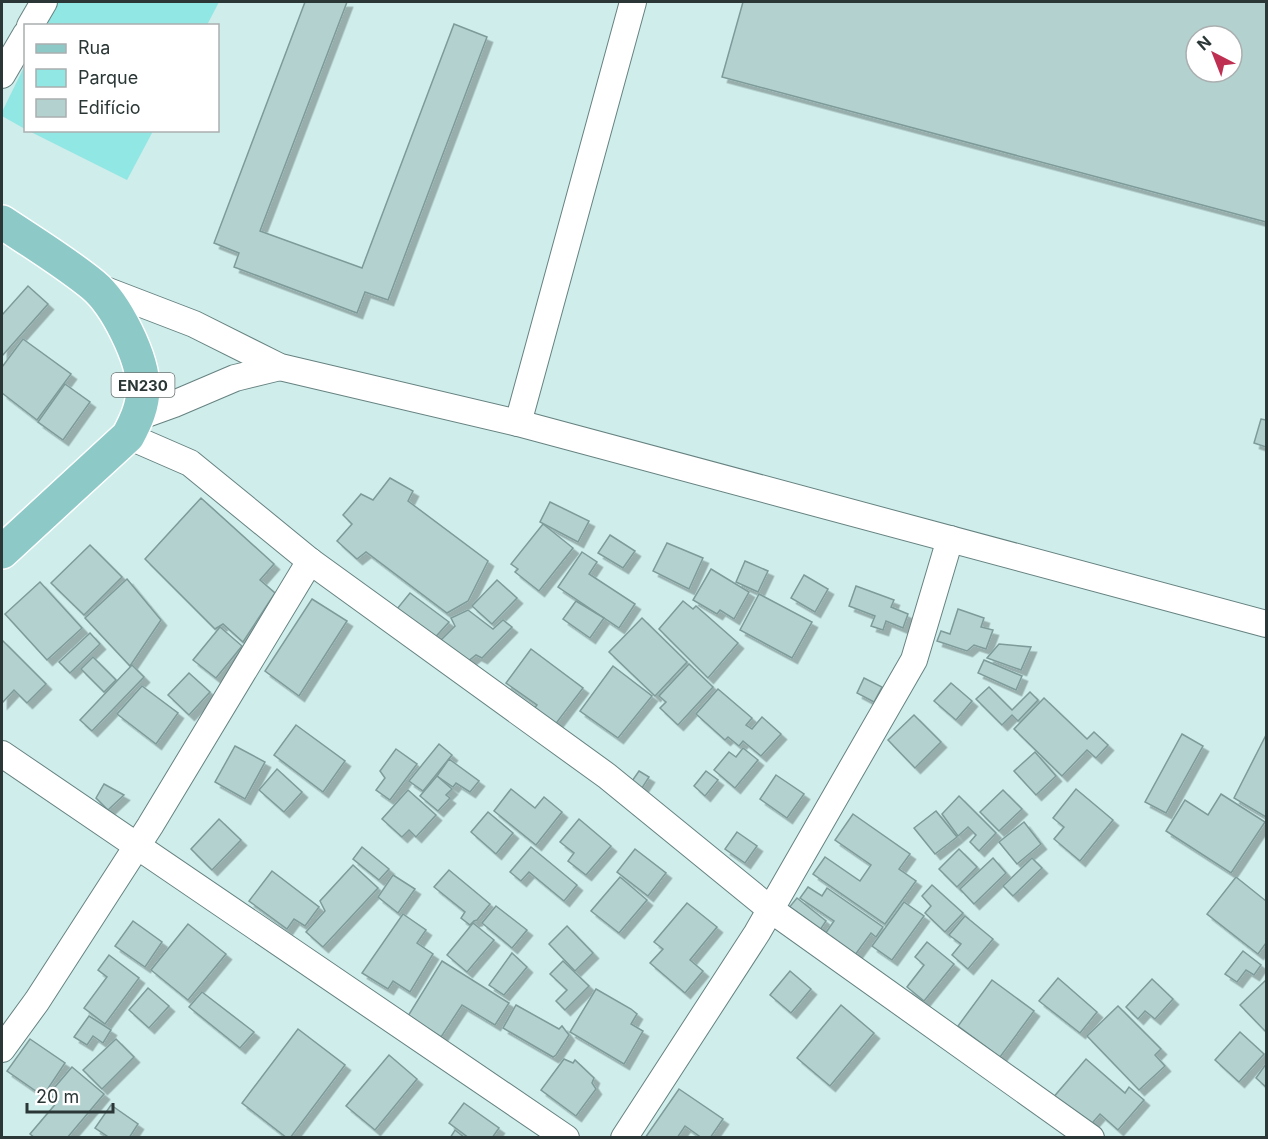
<svg xmlns="http://www.w3.org/2000/svg" width="1268" height="1139" font-family="Inter,sans-serif">
<style>
.green{fill:#90e7e3}
.building{fill:#b3d1cf;stroke:#7e9b9a;stroke-width:1.5;fill-rule:evenodd;filter:url(#shadow)}
.lines{fill:none;stroke-linecap:round;stroke-linejoin:round}
.street-casing{stroke:#668281;stroke-width:28}
.primary-casing{stroke:#fff;stroke-width:36}
.street{stroke:#fff;stroke-width:26}
.primary{stroke:#8cc9c7;stroke-width:33}
.labels{text-anchor:middle;dominant-baseline:central;stroke-width:4.5;stroke-linejoin:round;paint-order:stroke}
.shield{fill:#fff;stroke:#6a7372;stroke-width:1.5}
.shield-label{font-size:15px;font-weight:bold;fill:#2a3736}
</style>
<defs>
<filter id="shadow"><feDropShadow dx="5.5" dy="5.5" stdDeviation="0" flood-color="#0004"/></filter>
</defs>
<rect width="100%" height="100%" fill="#ceedeb"/>
<g class="green">
<polygon points="58,2 219,2 207,25 46,26"/>
<polygon points="25,65 26,129 25,129 2,116 2,112"/>
<polygon points="29,131 153,130 153,131 127,180"/>
</g>
<g class="building">
<polygon points="305,2 347,2 260,231 362,268 454,24 487,37 388,300 365,292 357,313 234,267 239,253 214,243"/>
<path d="M743,2H1266V222L722,77ZM1196,36H1232V72H1196Z"/>
<polygon points="28,286 48,304 2,356 2,315"/>
<polygon points="23,339 71,374 37,420 2,393 2,367"/>
<polygon points="65,384 90,402 63,440 38,422"/>
<polygon points="1261,419 1266,420 1266,447 1254,443"/>
<polygon points="390,478 413,491 408,501 488,561 468,601 447,613 366,552 357,559 337,541 352,524 343,515 361,494 373,500"/>
<polygon points="201,498 274,564 260,580 275,593 243,642 223,624 215,629 145,559"/>
<polygon points="550,502 589,521 578,542 540,522"/>
<polygon points="543,524 573,548 539,591 515,572 518,569 511,564"/>
<polygon points="610,535 635,551 623,568 598,553"/>
<polygon points="667,543 703,558 689,589 653,571"/>
<polygon points="90,545 122,577 84,615 51,583"/>
<polygon points="582,552 597,562 589,574 635,604 619,628 558,587"/>
<polygon points="745,561 768,571 758,592 736,582"/>
<polygon points="711,569 749,592 734,619 720,610 717,614 693,600"/>
<polygon points="804,575 828,589 815,612 791,598"/>
<polygon points="127,579 161,620 130,666 85,618"/>
<polygon points="497,580 517,598 492,624 472,606"/>
<polygon points="40,582 82,628 47,660 5,614"/>
<polygon points="856,586 894,600 891,607 908,614 903,628 886,621 883,630 871,626 875,616 849,606"/>
<polygon points="410,593 449,622 430,643 392,615"/>
<polygon points="759,594 812,622 792,658 740,630"/>
<polygon points="312,599 347,621 299,696 265,671"/>
<polygon points="576,601 604,618 590,638 563,619"/>
<polygon points="683,601 693,609 696,606 738,643 708,678 659,629"/>
<polygon points="958,609 984,618 981,627 993,630 986,649 974,645 967,651 937,641 941,631 950,634"/>
<polygon points="468,610 493,629 503,620 512,627 482,658 476,655 467,662 441,640 455,626 451,618"/>
<polygon points="642,618 687,662 655,696 609,652"/>
<polygon points="220,627 242,646 216,678 193,660"/>
<polygon points="90,633 100,644 70,673 59,662"/>
<polygon points="2,640 46,684 27,703 14,690 2,703"/>
<polygon points="999,644 1031,647 1021,670 987,658"/>
<polygon points="531,649 583,688 551,730 530,714 537,705 506,683"/>
<polygon points="93,657 116,680 104,692 81,669"/>
<polygon points="984,660 1022,676 1016,690 978,673"/>
<polygon points="689,664 713,687 678,725 660,708 666,702 659,696"/>
<polygon points="132,665 144,677 92,731 80,720"/>
<polygon points="613,666 652,696 618,738 580,711"/>
<polygon points="189,673 210,692 189,715 168,695"/>
<polygon points="864,678 882,687 874,702 857,693"/>
<polygon points="951,683 972,701 956,720 934,701"/>
<polygon points="142,686 178,713 156,744 117,714"/>
<polygon points="989,687 1012,710 1030,692 1038,700 1018,721 1012,715 1002,725 976,699"/>
<polygon points="718,689 752,718 746,725 752,729 762,717 781,734 761,756 743,741 739,746 728,737 725,740 696,714"/>
<polygon points="1044,698 1087,739 1094,732 1108,745 1096,758 1087,750 1062,776 1014,729"/>
<polygon points="914,715 941,742 915,768 888,740"/>
<polygon points="296,725 345,761 323,792 274,755"/>
<polygon points="1182,734 1203,746 1166,813 1145,802"/>
<polygon points="1266,735 1266,817 1234,798"/>
<polygon points="439,744 452,755 423,791 409,781"/>
<polygon points="235,746 265,762 245,799 215,782"/>
<polygon points="743,748 758,760 735,788 714,770 729,752 736,757"/>
<polygon points="396,749 417,764 390,800 376,790 385,778 380,771"/>
<polygon points="1035,752 1056,776 1036,795 1014,771"/>
<polygon points="449,759 479,781 470,792 456,783 453,787 437,776"/>
<polygon points="277,769 302,792 284,812 259,790"/>
<polygon points="639,771 649,777 642,788 632,781"/>
<polygon points="706,771 718,780 705,796 694,786"/>
<polygon points="776,775 804,794 787,818 760,799"/>
<polygon points="437,776 452,789 446,795 450,798 438,811 420,796"/>
<polygon points="104,784 124,795 108,810 96,798"/>
<polygon points="511,789 535,808 544,797 562,812 536,845 494,811"/>
<polygon points="1076,789 1113,820 1080,861 1054,839 1064,827 1053,818"/>
<polygon points="408,790 436,815 416,837 409,830 402,837 382,819"/>
<polygon points="1003,790 1022,809 999,831 980,812"/>
<polygon points="1221,794 1265,822 1231,873 1166,831 1185,800 1208,815"/>
<polygon points="959,796 996,833 979,851 970,842 976,835 968,827 958,836 942,814"/>
<polygon points="936,811 957,837 935,854 914,828"/>
<polygon points="488,812 513,833 496,854 471,832"/>
<polygon points="853,814 910,854 899,869 916,881 885,924 813,874 825,857 860,881 871,865 835,840"/>
<polygon points="219,819 241,840 212,870 191,849"/>
<polygon points="579,819 611,846 586,875 568,861 574,853 560,842"/>
<polygon points="1024,822 1041,844 1017,864 999,842"/>
<polygon points="737,832 757,846 745,863 725,849"/>
<polygon points="362,847 389,869 379,880 353,859"/>
<polygon points="531,847 577,885 564,901 529,872 521,881 510,872"/>
<polygon points="635,849 666,873 648,896 617,872"/>
<polygon points="959,849 977,867 957,887 939,869"/>
<polygon points="993,858 1006,873 974,904 960,889"/>
<polygon points="1032,858 1042,868 1013,896 1003,886"/>
<polygon points="353,865 378,888 323,947 306,932 325,911 320,901"/>
<polygon points="449,870 490,904 477,920 474,921 470,925 461,918 465,912 434,887"/>
<polygon points="272,871 319,907 305,926 294,919 287,929 249,901"/>
<polygon points="393,875 415,889 398,913 378,897"/>
<polygon points="620,877 647,900 619,933 591,911"/>
<polygon points="1236,877 1266,901 1266,943 1258,954 1207,914"/>
<polygon points="932,885 963,913 945,932 925,913 931,906 922,896"/>
<polygon points="808,887 822,896 827,888 883,927 876,937 871,933 855,955 825,934 834,921 800,898"/>
<polygon points="797,898 826,921 818,933 787,910"/>
<polygon points="904,902 924,916 892,960 872,946"/>
<polygon points="687,903 717,927 690,960 703,971 685,993 650,963 663,949 654,942"/>
<polygon points="496,906 527,930 512,948 482,923"/>
<polygon points="403,914 426,930 417,943 433,954 410,992 393,981 388,989 362,973"/>
<polygon points="965,916 993,939 968,969 952,955 961,944 949,935"/>
<polygon points="133,921 162,942 145,967 115,946"/>
<polygon points="473,923 494,940 467,972 447,955"/>
<polygon points="188,924 226,954 188,1000 151,970"/>
<polygon points="567,926 593,953 575,971 549,944"/>
<polygon points="927,942 954,964 924,1001 907,987 924,965 915,957"/>
<polygon points="1243,951 1261,965 1254,975 1246,970 1237,982 1225,974"/>
<polygon points="512,953 527,967 504,995 489,985"/>
<polygon points="109,955 139,978 105,1024 84,1008 107,977 98,970"/>
<polygon points="442,961 509,1003 495,1025 462,1005 441,1037 408,1016"/>
<polygon points="563,961 589,986 565,1010 556,1001 567,990 550,974"/>
<polygon points="790,971 811,989 791,1013 770,995"/>
<polygon points="1058,978 1097,1012 1080,1033 1039,1001"/>
<polygon points="1152,979 1173,999 1155,1019 1145,1011 1138,1019 1126,1007"/>
<polygon points="992,980 1034,1011 1000,1057 958,1026"/>
<polygon points="1266,980 1266,1032 1240,1005"/>
<polygon points="148,988 169,1006 149,1028 129,1010"/>
<polygon points="596,989 631,1009 637,1014 631,1024 643,1031 624,1064 570,1032"/>
<polygon points="202,992 254,1032 240,1048 189,1007"/>
<polygon points="516,1005 559,1029 562,1026 569,1035 556,1055 553,1057 503,1028"/>
<polygon points="841,1005 874,1033 830,1086 797,1058"/>
<polygon points="1118,1006 1161,1049 1155,1055 1165,1066 1139,1090 1087,1036"/>
<polygon points="89,1016 111,1030 103,1043 93,1036 87,1045 74,1037"/>
<polygon points="298,1029 345,1065 290,1138 287,1138 242,1103"/>
<polygon points="1240,1032 1264,1054 1239,1082 1215,1060"/>
<polygon points="30,1039 65,1063 43,1096 7,1071"/>
<polygon points="116,1039 134,1057 102,1089 83,1070"/>
<polygon points="389,1055 417,1079 375,1130 346,1106"/>
<polygon points="564,1059 573,1063 575,1060 594,1078 592,1083 596,1089 576,1116 541,1090"/>
<polygon points="1086,1059 1125,1093 1129,1087 1144,1100 1118,1130 1100,1114 1087,1129 1052,1099"/>
<polygon points="1266,1064 1266,1087 1256,1078"/>
<polygon points="72,1067 104,1094 67,1138 35,1138 30,1134 58,1101 49,1094"/>
<polygon points="679,1089 723,1119 710,1138 702,1138 685,1126 677,1138 645,1138"/>
<polygon points="464,1103 499,1128 492,1138 469,1138 449,1123"/>
<polygon points="111,1105 138,1124 129,1138 110,1138 95,1128"/>
<polygon points="455,1130 465,1138 450,1138"/>
</g>
<g class="lines">
<g class="street-casing">
<g id="street">
<polyline points="30,26 44,2"/>
<polyline points="2,75 26,34"/>
<polyline points="95,286 194,324 280,367 518,423 1266,624"/>
<polyline points="138,417 174,404 235,378 280,367"/>
<polyline points="518,423 633,2"/>
<polyline points="128,436 190,463 310,561 607,776 770,909 1091,1138"/>
<polyline points="2,754 566,1138"/>
<polyline points="2,1049 37,1001 150,826 310,561"/>
<polyline points="624,1138 757,933 914,660 950,539"/>
</g>
</g>
<g class="primary-casing">
<path id="primary" d="M2,222C32,242 65,262 93,285C116,304 143,358 143,388C143,406 136,421 128,436L2,552"/>
</g>
<use href="#street" class="street"/>
<use href="#primary" class="primary"/>
</g>
<g class="labels">
<rect class="shield" x="111.5" y="373" width="63" height="24" rx="4.5"/>
<g class="shield-label">
<text x="143" y="385">EN230</text>
</g>
</g>
<rect width="1268" height="1139" fill="none" stroke="#2a3736" stroke-width="6"/>
<rect x="24" y="24" width="195" height="108" fill="#ffffff" stroke="#aaafaf" stroke-width="1.5"/>
<rect x="36" y="44" width="30" height="9" fill="#8cc9c7" stroke="#aaafaf" stroke-width="1.5"/>
<text x="78" y="54" font-size="18" fill="#2a3736">Rua</text>
<rect x="36" y="69" width="30" height="18" fill="#90e7e3" stroke="#aaafaf" stroke-width="1.5"/>
<text x="78" y="84" font-size="18" fill="#2a3736">Parque</text>
<rect x="36" y="99" width="30" height="18" fill="#b3d1cf" stroke="#aaafaf" stroke-width="1.5"/>
<text x="78" y="114" font-size="18" fill="#2a3736">Edifício</text>
<g transform="translate(1214 54) rotate(318)"><circle r="28" fill="#ffffff" stroke="#aaafaf" stroke-width="1.5"/>
<path d="M0-4.5L10 22L0 15L-10 22Z" fill="#bf2f52"/>
<text y="-9" font-size="16" font-weight="bold" text-anchor="middle" fill="#2a3736">N</text>
</g>
<path d="M27 1103v9h86v-9" fill="none" stroke="#2a3736" stroke-width="3"/>
<text x="36" y="1103" font-size="18" fill="#2a3736" stroke="#ffffff" stroke-width="4.5" paint-order="stroke">20 m</text>
</svg>
